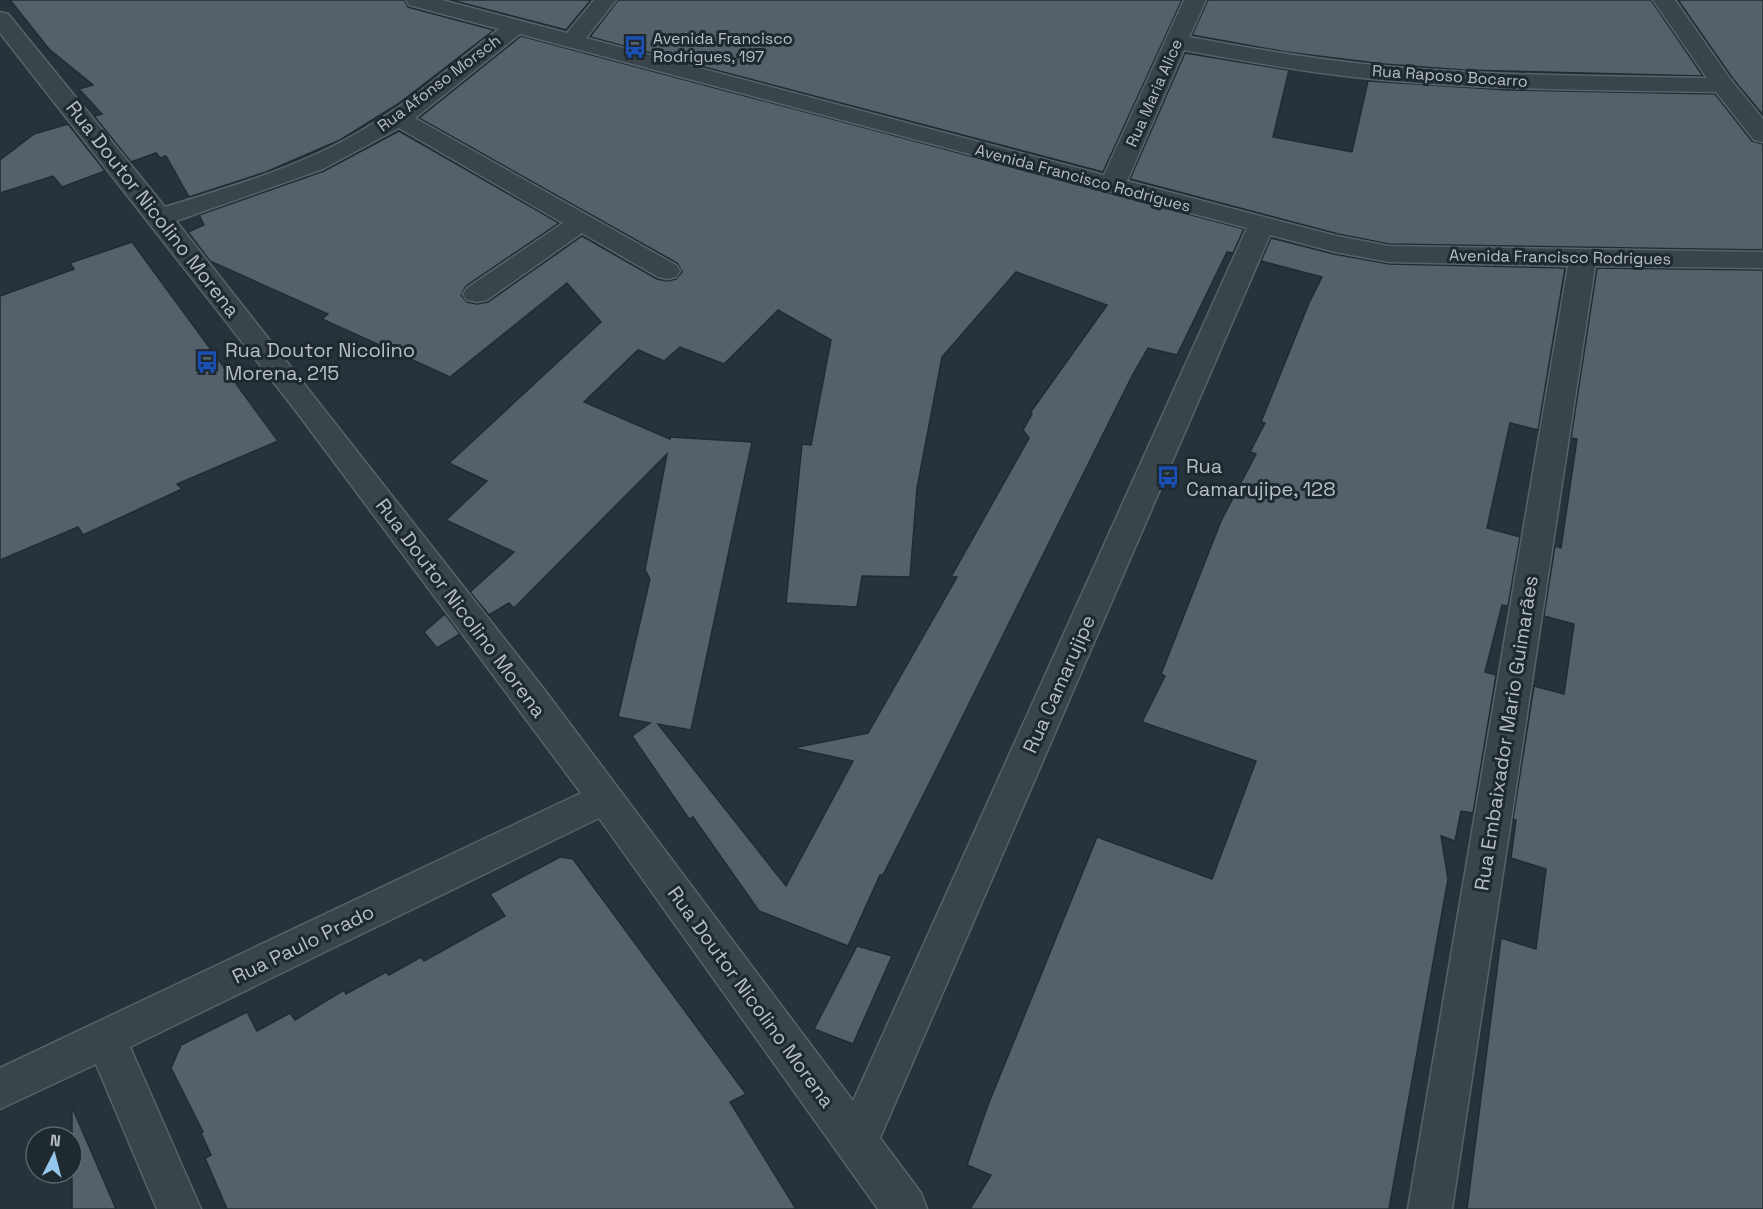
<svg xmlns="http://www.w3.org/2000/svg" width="1763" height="1209" font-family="'Space Grotesk',sans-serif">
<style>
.building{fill:#54616a;stroke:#212b32;stroke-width:1.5;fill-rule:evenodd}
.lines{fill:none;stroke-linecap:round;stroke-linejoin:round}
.minor-casing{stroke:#586269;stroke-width:3}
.minor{fill:#3a444b;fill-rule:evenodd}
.labels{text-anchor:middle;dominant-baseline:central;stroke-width:6;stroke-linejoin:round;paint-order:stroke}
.far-poi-label{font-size:16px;fill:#b6bfc6;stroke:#1f2930;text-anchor:start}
.far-street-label{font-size:16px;fill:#b6bfc6;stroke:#1f2930}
.street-label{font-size:20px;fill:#b6bfc6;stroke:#1f2930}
.poi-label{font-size:20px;fill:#b6bfc6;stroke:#1f2930;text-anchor:start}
</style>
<rect width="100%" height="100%" fill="#27333a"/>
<g class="building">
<polygon points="10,0 404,0 408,7 494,30 398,104 340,140 266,172 189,197 166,156 160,158 156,153 131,162 94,116 102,114 79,89 93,85 49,49"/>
<polygon points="451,0 591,0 566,30"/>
<polygon points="618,0 1182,0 1103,172 590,37"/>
<polygon points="1208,0 1651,0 1703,76 1464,70 1383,64 1286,52 1192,35"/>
<polygon points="1678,0 1763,0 1763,115 1733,79"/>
<path d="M521,36L1244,229L1233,253L1227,252L1177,355L1148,348L1132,376L939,764L883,875H880L848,946L759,911L693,817L689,819L632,736L650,723L618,717L650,579L645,570L667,454L514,608L509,603L489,615L470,592L514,552L446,520L487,481L449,463L601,322L567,283L450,377L322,319L328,314L210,261L188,232L204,225L199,215L324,171L399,131L559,223L466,286L461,295L467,302L477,304L488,302L582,236L657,279L667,281L676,279L682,272L677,263L419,118ZM1016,272L1107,305L1030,413L1032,414L1023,430L1029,438L951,577H957L868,733L793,748L853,761L786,886L658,724L691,730L752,442L670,437V439L584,402L638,350L664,361L680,347L724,364L778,310L831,340L811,445L802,444L786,603L857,607L862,576L910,577L917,488L942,357Z"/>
<polygon points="1185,53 1289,70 1273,137 1352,152 1368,81 1508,90 1715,94 1752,141 1763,144 1763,250 1389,244 1338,234 1130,179"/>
<polygon points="68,124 105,171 62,187 53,176 0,193 0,160 34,134"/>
<polygon points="1271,238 1334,254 1389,264 1565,268 1538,430 1510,423 1487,528 1520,537 1508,606 1502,605 1485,672 1496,675 1473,813 1461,811 1455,841 1441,836 1448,879 1389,1209 970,1209 991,1175 967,1165 988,1105 1097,837 1212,879 1256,761 1142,722 1165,676 1161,674 1221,521 1256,454 1250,452 1265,423 1261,422 1309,303 1322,277 1261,261"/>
<polygon points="132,242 278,441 177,484 182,489 83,535 78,527 0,560 0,296 74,269 70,263"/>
<polygon points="1597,268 1763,270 1763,1209 1467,1209 1501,938 1536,949 1546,869 1511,858 1516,820 1513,819 1534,686 1564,694 1574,624 1544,616 1555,546 1561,548 1577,439 1571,438"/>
<polygon points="445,614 460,634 437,648 424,632"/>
<polygon points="560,857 573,859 746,1094 730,1102 796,1209 227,1209 205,1158 211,1155 201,1133 203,1132 171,1068 181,1045 247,1012 257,1031 290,1013 295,1020 344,990 346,994 386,972 389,975 421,957 424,961 505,916 490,894"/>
<polygon points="857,946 892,956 853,1044 814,1029"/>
<polygon points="72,1107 116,1209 72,1209"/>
</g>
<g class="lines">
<g class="minor-casing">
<path id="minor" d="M406,0H442L567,33L594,0H616L586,38L1104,175L1184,0H1206L1189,37C1254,49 1318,60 1383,66C1491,76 1599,76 1707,78L1653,0H1675L1731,80L1763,119V142L1754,140L1716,92C1605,90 1494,90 1383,80C1316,74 1250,62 1184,50L1127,181L1337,236L1389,246L1763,252V268L1595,266L1452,1209H1408L1568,266L1389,262L1335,252L1270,235L880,1138L921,1193L927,1209H878L599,818L130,1047L201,1209H157L96,1064L0,1109V1068L581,793L296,411L0,33V12L8,14L165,207C233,186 303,166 364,129C413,101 455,63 499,29L409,5ZM520,34L1247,228L853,1101L543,688L176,221L323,169L399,128L563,223L467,288L463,294L467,300L477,302L487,300L582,233L658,277L667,279L676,277L680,271L676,265L415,118Z"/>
</g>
<use href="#minor" class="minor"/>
</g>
<defs>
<g id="bus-bare" transform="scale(1.8)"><path d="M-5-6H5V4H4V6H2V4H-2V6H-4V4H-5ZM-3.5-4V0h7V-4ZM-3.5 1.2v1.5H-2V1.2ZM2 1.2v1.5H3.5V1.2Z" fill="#1a4fb4" stroke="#1f2930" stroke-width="2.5" paint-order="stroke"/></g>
</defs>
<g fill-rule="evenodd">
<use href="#bus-bare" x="635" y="47"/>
<use href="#bus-bare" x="207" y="362"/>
<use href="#bus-bare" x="1168" y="477"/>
</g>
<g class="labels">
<g class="far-poi-label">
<text x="653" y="38">Avenida Francisco<tspan x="653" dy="18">Rodrigues, 197</tspan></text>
</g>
<g class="far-street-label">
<text transform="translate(1450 76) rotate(4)">Rua Raposo Bocarro</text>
<text transform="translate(439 83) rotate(-37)">Rua Afonso Morsch</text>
<text transform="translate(1154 93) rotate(-66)">Rua Maria Alice</text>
<text transform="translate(1083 178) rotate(15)">Avenida Francisco Rodrigues</text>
<text transform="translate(1560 257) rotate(1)">Avenida Francisco Rodrigues</text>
</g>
<g class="street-label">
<text transform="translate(153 209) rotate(52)">Rua Doutor Nicolino Morena</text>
<text transform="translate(461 608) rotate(53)">Rua Doutor Nicolino Morena</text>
<text transform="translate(1059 684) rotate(-66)">Rua Camarujipe</text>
<text transform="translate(1506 733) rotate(-81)">Rua Embaixador Mario Guimarães</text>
<text transform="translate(303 944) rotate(-26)">Rua Paulo Prado</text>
<text transform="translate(751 997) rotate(54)">Rua Doutor Nicolino Morena</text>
</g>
<g class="poi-label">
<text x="225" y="350">Rua Doutor Nicolino<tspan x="225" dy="23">Morena, 215</tspan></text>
<text x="1186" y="466">Rua<tspan x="1186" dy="23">Camarujipe, 128</tspan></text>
</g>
</g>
<g transform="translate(54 1155) rotate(6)"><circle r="28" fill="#1f2930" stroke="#5b656c" stroke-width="1.5"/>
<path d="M0-4.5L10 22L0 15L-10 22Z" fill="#96c6eb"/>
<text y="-9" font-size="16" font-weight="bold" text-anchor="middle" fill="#b6bfc6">N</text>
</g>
</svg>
